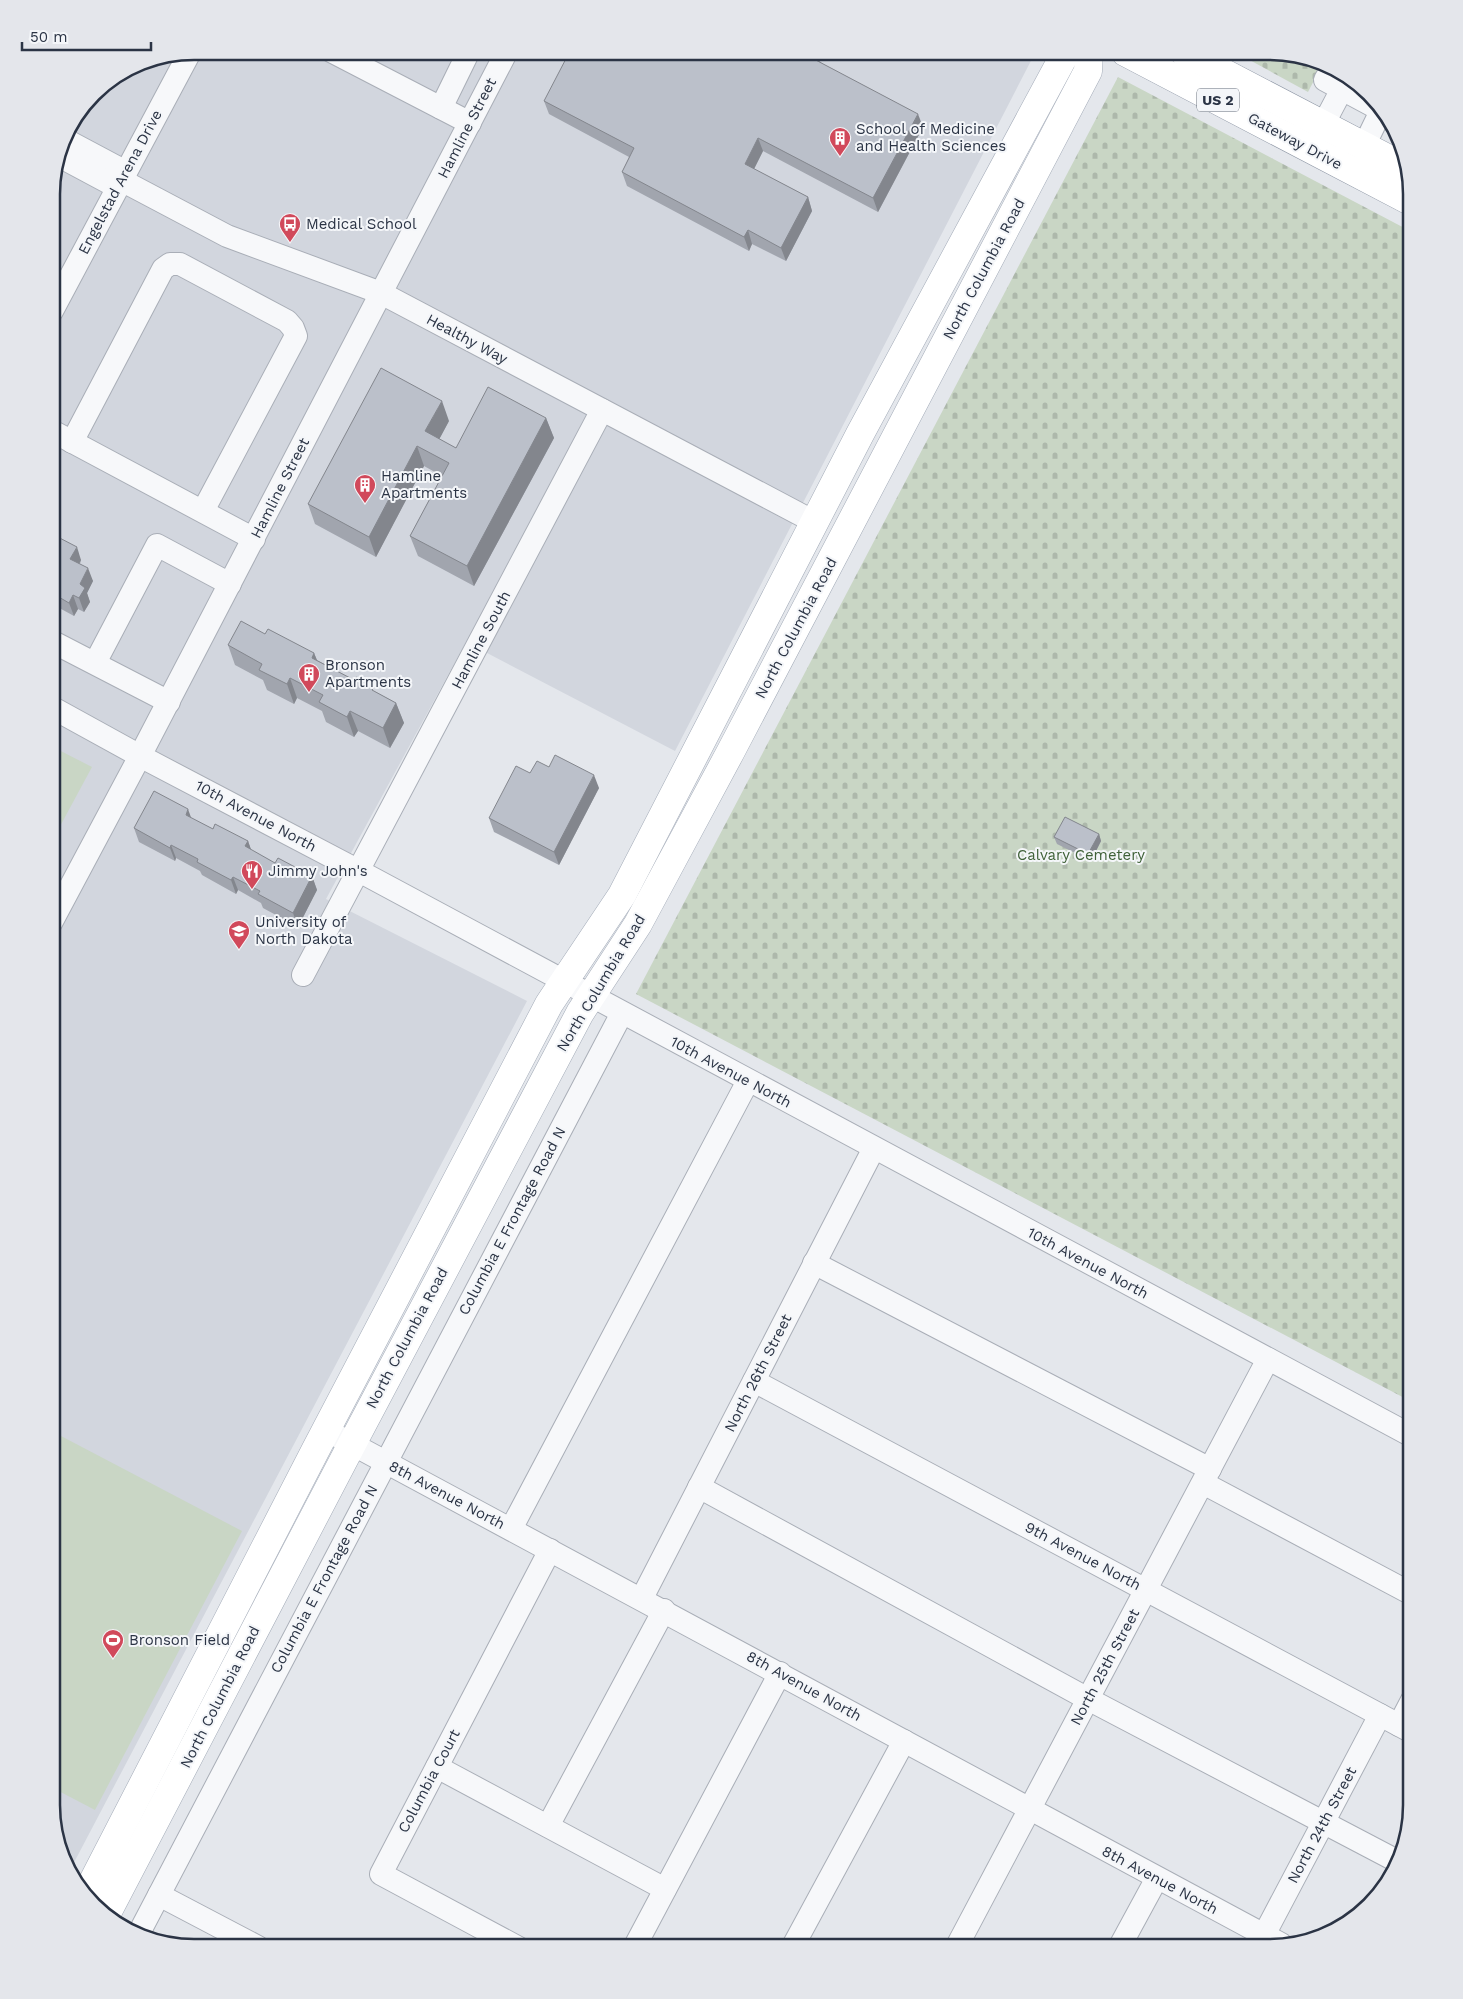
<svg xmlns="http://www.w3.org/2000/svg" width="1463" height="1999" font-family="'Work Sans',sans-serif">
<style>
.built{fill:#d2d6de}
.cemetery{fill:url(#cemetery-stones)}
.green{fill:#c9d6c5}
.lines{fill:none;stroke-linecap:round;stroke-linejoin:round}
.minor-casing{stroke:#a9aeb7;stroke-width:24}
.major-casing{stroke:#a3abb8;stroke-width:29}
.highway-casing{stroke:#8b94a3;stroke-width:29}
.minor{stroke:#f7f8fa;stroke-width:22}
.major{stroke:#fff;stroke-width:28}
.highway{stroke:#fff;stroke-width:28}
.wall{fill:#a1a5ae}
.shaded-wall{fill:#83868d}
.building{fill:#bbc0ca;stroke:#83868d}
.labels{text-anchor:middle;dominant-baseline:central;stroke-width:4;stroke-linejoin:round;paint-order:stroke}
.shield{fill:#f4f6f9;stroke:#676e7b;stroke-width:1}
.shield-label{font-size:14px;font-weight:bold;fill:#2b3445}
.street-label{font-size:15px;fill:#2b3445;stroke:#f4f6f9}
.poi-label{font-size:15px;fill:#2b3445;stroke:#f4f6f9;text-anchor:start}
.park-label{font-size:15px;fill:#3f6138;stroke:#f4f6f9}
.rim{fill:none;stroke:#2b3445;stroke-width:2.5}
</style>
<defs>
<pattern id="cemetery-stones" width="16" height="16" patternUnits="userSpaceOnUse" patternTransform="scale(1.25)"><rect width="16" height="16" fill="#c9d6c5"/><path d="M2 7V4a2 2 0 0 1 4 0v3zM10 15v-3a2 2 0 0 1 4 0v3z" fill="#adb8ab"/></pattern>
</defs>
<rect width="100%" height="100%" fill="#e4e7ec"/>
<polygon class="built" points="194,51 1036,51 675,751 466,642 326,899 527,1001 69,1872 51,1805 52,185 66,131 100,87 140,62"/>
<g class="cemetery">
<polygon points="1235,52 1278,52 1322,65 1308,92"/>
<polygon points="1118,77 1412,232 1412,1402 636,994"/>
</g>
<g class="green">
<polygon points="51,746 92,767 51,843"/>
<polygon points="61,1436 242,1531 95,1810 51,1787 51,1454"/>
</g>
<g class="lines">
<g class="minor-casing">
<g id="minor">
<polyline points="331,51 470,123"/>
<polyline points="1332,68 1325,80 1379,109"/>
<polyline points="441,108 469,51"/>
<polyline points="1323,125 1342,89"/>
<polyline points="64,139 126,172"/>
<polyline points="1364,146 1381,111"/>
<polyline points="59,156 117,187"/>
<polyline points="121,180 227,236 381,293 805,517"/>
<polyline points="52,311 190,52"/>
<polyline points="52,431 254,539"/>
<polyline points="72,442 163,269 170,264 180,264 287,321 293,328 296,336 203,511"/>
<polyline points="51,641 169,702"/>
<polyline points="95,663 157,545 230,584"/>
<polyline points="51,707 140,756 359,871 1412,1436"/>
<polyline points="51,923 140,756 507,51"/>
<polyline points="303,975 602,410"/>
<polyline points="814,1263 1210,1469"/>
<polyline points="754,1381 1412,1732"/>
<polyline points="326,1430 1281,1944"/>
<polyline points="1203,1483 1412,1594"/>
<polyline points="699,1487 1088,1699 1397,1861"/>
<polyline points="511,1529 748,1081"/>
<polyline points="642,1598 874,1148"/>
<polyline points="1399,1725 1412,1700"/>
<polyline points="437,1767 665,1889"/>
<polyline points="548,1826 664,1610"/>
<polyline points="159,1895 258,1947"/>
<polyline points="139,1933 622,1013"/>
<polyline points="1264,1935 1380,1715"/>
<polyline points="519,1948 381,1874 550,1550"/>
<polyline points="634,1948 780,1673"/>
<polyline points="792,1948 904,1741"/>
<polyline points="956,1948 1268,1359"/>
<polyline points="1119,1948 1157,1878"/>
</g>
</g>
<g class="major-casing">
<g id="major">
<polyline points="87,1893 315,1451 549,1004 622,895 860,434 1065,54 1069,51"/>
<polyline points="107,1913 352,1444 580,1013 638,924 731,751 1088,71 1089,51"/>
</g>
</g>
<g class="highway-casing">
<g id="highway">
<polyline points="1125,52 1412,202"/>
<polyline points="1184,52 1404,167"/>
</g>
</g>
<use href="#minor" class="minor"/>
<use href="#major" class="major"/>
<use href="#highway" class="highway"/>
</g>
<g class="wall">
<polygon points="443,51 453,51 451,56"/>
<polygon points="681,51 825,51 820,62 923,127 878,212 763,151 754,169 808,197 812,211 786,261 752,244 749,251 627,186 622,172 629,157 549,114 544,101 679,55"/>
<polygon points="546,418 554,438 474,586 418,556 410,536 442,476 424,466 376,557 315,524 308,504 449,421 439,439 456,448"/>
<polygon points="52,534 81,560 80,564 93,581 87,593 90,602 84,612 78,609 74,616 52,604"/>
<polygon points="265,634 314,653 317,660 396,703 404,723 390,748 358,731 354,737 326,722 322,711 297,698 294,704 267,690 263,680 235,665 228,645"/>
<polygon points="549,767 599,788 559,865 494,832 489,818 530,773"/>
<polygon points="191,818 213,829 248,841 251,850 275,863 312,876 317,890 298,927 263,908 261,903 238,890 236,894 202,875 200,871 176,858 175,861 139,842 134,828"/>
<polygon points="1099,834 1101,841 1091,861 1057,844 1054,837"/>
</g>
<g class="shaded-wall">
<polygon points="450,51 453,51 451,56"/>
<polygon points="813,51 825,51 815,70 810,57"/>
<polygon points="918,114 923,127 878,212 873,198"/>
<polygon points="758,138 763,151 750,177 745,164"/>
<polygon points="808,197 812,211 786,261 781,248"/>
<polygon points="748,230 752,244 749,251 744,237"/>
<polygon points="442,401 449,421 433,451 425,431"/>
<polygon points="546,418 554,438 474,586 467,566"/>
<polygon points="417,446 424,466 376,557 369,537"/>
<polygon points="77,547 81,560 75,572 70,559"/>
<polygon points="88,568 93,581 87,593 90,602 84,612 79,598 80,584"/>
<polygon points="73,595 78,609 74,616 69,603"/>
<polygon points="314,653 322,673 312,658"/>
<polygon points="290,678 297,698 294,704 287,684"/>
<polygon points="396,703 404,723 390,748 383,728"/>
<polygon points="350,711 358,731 354,737 347,717"/>
<polygon points="594,775 599,788 559,865 554,852"/>
<polygon points="188,809 193,823 186,815"/>
<polygon points="1099,834 1101,841 1091,861 1088,854"/>
<polygon points="248,841 253,855 245,846"/>
<polygon points="171,845 176,858 175,861 170,848"/>
<polygon points="312,876 317,890 298,927 293,913"/>
<polygon points="233,877 238,890 236,894 231,880"/>
</g>
<g class="building">
<polygon points="570,51 672,51 679,55 681,51 813,51 810,57 918,114 873,198 758,138 745,164 808,197 781,248 748,230 744,237 622,172 634,148 544,101"/>
<polygon points="381,368 442,401 425,431 456,448 488,387 546,418 467,566 410,536 449,463 417,446 369,537 308,504"/>
<polygon points="52,534 77,547 70,559 88,568 80,584 85,588 79,598 73,595 69,603 52,593"/>
<polygon points="241,621 265,634 268,629 314,653 312,658 354,680 356,677 374,687 372,690 396,703 383,728 350,711 347,717 319,702 323,695 290,678 287,684 259,670 262,664 228,645"/>
<polygon points="555,755 594,775 554,852 489,818 516,766 530,773 537,761 549,767"/>
<polygon points="154,791 188,809 186,815 213,829 215,824 248,841 245,846 275,863 278,858 312,876 293,913 258,894 260,891 233,877 231,880 197,862 198,859 171,845 170,848 134,828"/>
<polygon points="1065,817 1099,834 1088,854 1054,837"/>
</g>
<defs>
<g id="building-pin" transform="scale(1.125)"><path d="M0 17L-7.5 6A9.5 9.5 0 1 1 7.5 6Z" fill="#d1495b" stroke="#f4f6f9"/><path d="M-4-6H4V6H1V3H-1V6H-4ZM-2.5-4.3h1.7v1.8h-1.7ZM.8-4.3h1.7v1.8H.8ZM-2.5-1h1.7V.8h-1.7ZM.8-1h1.7V.8H.8Z" fill="#fff"/></g>
<g id="bus-pin" transform="scale(1.125)"><path d="M0 17L-7.5 6A9.5 9.5 0 1 1 7.5 6Z" fill="#d1495b" stroke="#f4f6f9"/><path d="M-5-6H5V4H4V6H2V4H-2V6H-4V4H-5ZM-3.5-4V0h7V-4ZM-3.5 1.2v1.5H-2V1.2ZM2 1.2v1.5H3.5V1.2Z" fill="#fff"/></g>
<g id="restaurant-pin" transform="scale(1.125)"><path d="M0 17L-7.5 6A9.5 9.5 0 1 1 7.5 6Z" fill="#d1495b" stroke="#f4f6f9"/><path d="M-5-6h1v4h1v-4h1v4h1v-4h1v5L-1.5 .5V6h-2V.5L-5-1ZM5-6V6H3V1.5H1.5Q1.5-4 5-6Z" fill="#fff"/></g>
<g id="university-pin" transform="scale(1.125)"><path d="M0 17L-7.5 6A9.5 9.5 0 1 1 7.5 6Z" fill="#d1495b" stroke="#f4f6f9"/><path d="M0-5L7-2L0 1L-7-2ZM-4 1L0 2.5L4 1V4Q0 6-4 4Z" fill="#fff"/></g>
<g id="stadium-pin" transform="scale(1.125)"><path d="M0 17L-7.5 6A9.5 9.5 0 1 1 7.5 6Z" fill="#d1495b" stroke="#f4f6f9"/><path d="M0-5a6.5 5 0 1 0 0 10a6.5 5 0 1 0 0-10ZM-3.5-1.8h7v3.6h-7Z" fill="#fff"/></g>
</defs>
<g fill-rule="evenodd">
<use href="#building-pin" x="840" y="138"/>
<use href="#bus-pin" x="290" y="224"/>
<use href="#building-pin" x="365" y="485"/>
<use href="#building-pin" x="309" y="674"/>
<use href="#restaurant-pin" x="252" y="871"/>
<use href="#university-pin" x="239" y="931"/>
<use href="#stadium-pin" x="113" y="1640"/>
</g>
<g class="labels">
<rect class="shield" x="1197" y="88.5" width="42" height="23" rx="4"/>
<g class="shield-label">
<text x="1218" y="100">US 2</text>
</g>
<g class="street-label">
<text transform="translate(467 128) rotate(-63)">Hamline Street</text>
<text transform="translate(1295 141) rotate(28)">Gateway Drive</text>
<text transform="translate(120 182) rotate(-62)">Engelstad Arena Drive</text>
<text transform="translate(984 269) rotate(-62)">North Columbia Road</text>
<text transform="translate(467 339) rotate(28)">Healthy Way</text>
<text transform="translate(280 488) rotate(-63)">Hamline Street</text>
<text transform="translate(796 628) rotate(-62)">North Columbia Road</text>
<text transform="translate(481 640) rotate(-62)">Hamline South</text>
<text transform="translate(256 816) rotate(28)">10th Avenue North</text>
<text transform="translate(601 983) rotate(-59)">North Columbia Road</text>
<text transform="translate(731 1072) rotate(28)">10th Avenue North</text>
<text transform="translate(512 1221) rotate(-62)">Columbia E Frontage Road N</text>
<text transform="translate(1088 1263) rotate(28)">10th Avenue North</text>
<text transform="translate(407 1338) rotate(-62)">North Columbia Road</text>
<text transform="translate(758 1373) rotate(-63)">North 26th Street</text>
<text transform="translate(447 1495) rotate(28)">8th Avenue North</text>
<text transform="translate(1083 1556) rotate(28)">9th Avenue North</text>
<text transform="translate(324 1579) rotate(-62)">Columbia E Frontage Road N</text>
<text transform="translate(1105 1667) rotate(-62)">North 25th Street</text>
<text transform="translate(804 1686) rotate(29)">8th Avenue North</text>
<text transform="translate(220 1697) rotate(-63)">North Columbia Road</text>
<text transform="translate(429 1781) rotate(-62)">Columbia Court</text>
<text transform="translate(1322 1825) rotate(-62)">North 24th Street</text>
<text transform="translate(1160 1880) rotate(28)">8th Avenue North</text>
</g>
<g class="poi-label">
<text x="856" y="129">School of Medicine<tspan x="856" dy="17">and Health Sciences</tspan></text>
<text x="306" y="224">Medical School</text>
<text x="381" y="476">Hamline<tspan x="381" dy="17">Apartments</tspan></text>
<text x="325" y="665">Bronson<tspan x="325" dy="17">Apartments</tspan></text>
<text x="268" y="871">Jimmy John's</text>
<text x="255" y="922">University of<tspan x="255" dy="17">North Dakota</tspan></text>
<text x="129" y="1640">Bronson Field</text>
</g>
<g class="park-label">
<text x="1081" y="855">Calvary Cemetery</text>
</g>
</g>
<path d="M0 0H1463V1999H0ZM194 60H1269A134 134 0 0 1 1403 194V1805A134 134 0 0 1 1269 1939H194A134 134 0 0 1 60 1805V194A134 134 0 0 1 194 60Z" fill="#e4e6eb" fill-rule="evenodd"/>
<path class="rim" d="M194 60H1269A134 134 0 0 1 1403 194V1805A134 134 0 0 1 1269 1939H194A134 134 0 0 1 60 1805V194A134 134 0 0 1 194 60Z"/>
<path d="M22 42v8h129v-8" fill="none" stroke="#2b3445" stroke-width="2.5"/>
<text x="30" y="42" font-size="15" fill="#2b3445" stroke="#f4f6f9" stroke-width="4" paint-order="stroke">50 m</text>
</svg>
